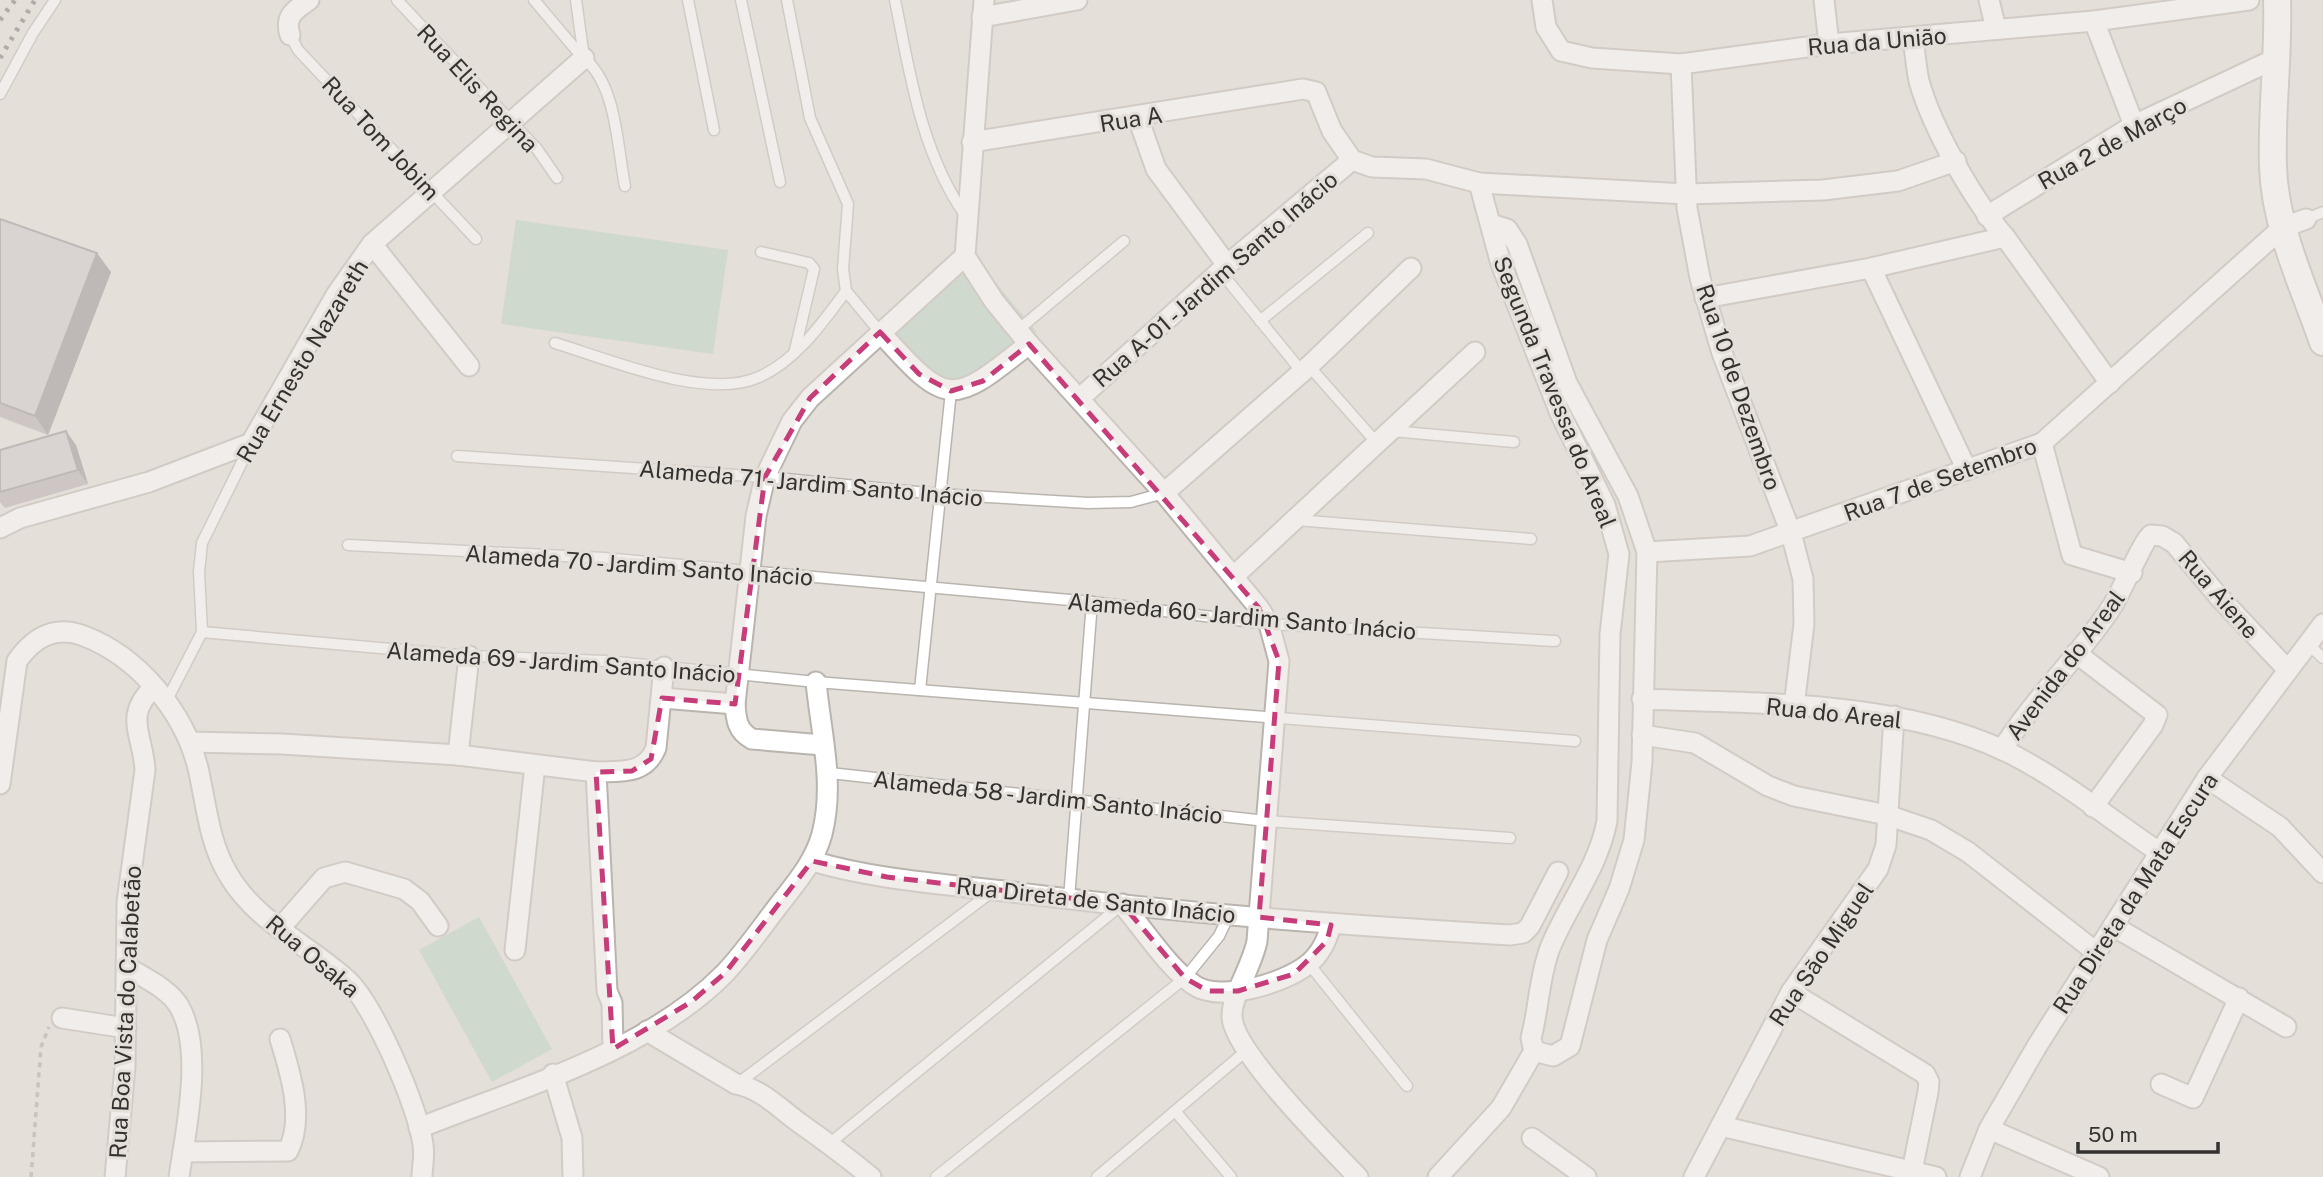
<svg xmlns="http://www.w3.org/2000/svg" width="2323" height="1177" font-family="'Public Sans',sans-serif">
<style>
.green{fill:#b4d3bf}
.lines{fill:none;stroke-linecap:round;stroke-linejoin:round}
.lane-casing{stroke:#bab4ae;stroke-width:13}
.street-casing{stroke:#bab4ae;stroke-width:23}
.secondary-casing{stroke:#bab4ae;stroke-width:30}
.path{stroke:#a6a29d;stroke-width:3.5;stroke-dasharray:5 5;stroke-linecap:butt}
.lane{stroke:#fff;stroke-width:10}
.street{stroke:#fff;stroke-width:19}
.secondary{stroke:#fff;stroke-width:26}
.rail{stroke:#726f6c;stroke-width:5;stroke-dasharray:3.5 7;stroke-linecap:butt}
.wall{fill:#afa9ae}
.shaded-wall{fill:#8e8a8d}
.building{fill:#cbc5ca;stroke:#8e8a8d;stroke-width:2}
.marked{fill:none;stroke:#c63d79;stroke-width:5;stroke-dasharray:14 9;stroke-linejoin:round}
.labels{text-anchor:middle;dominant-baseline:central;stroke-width:6;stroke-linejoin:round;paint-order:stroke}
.street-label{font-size:23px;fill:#343230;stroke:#e5dfd9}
</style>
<rect width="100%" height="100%" fill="#e5dfd9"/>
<g class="green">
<polygon points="516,220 728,250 713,354 501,324"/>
<path d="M973,256L1037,332C1010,353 969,399 930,380C916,373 894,340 883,328Z"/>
<polygon points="479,917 552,1049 492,1082 419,950"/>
</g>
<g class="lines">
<g class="lane-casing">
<g id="lane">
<polyline points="397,0 537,149 557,178"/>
<polyline points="534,0 583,58"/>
<path d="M576,0L584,58C617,86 617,146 625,186"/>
<polyline points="688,0 714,130"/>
<polyline points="741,0 780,182"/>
<polyline points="787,0 810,118 848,204 843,269 846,291 880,332"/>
<path d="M895,0C910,74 921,152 965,215"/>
<polyline points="290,35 298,50 476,239"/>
<polyline points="0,94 33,33 55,0"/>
<polyline points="2306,219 2323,212"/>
<polyline points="761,252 809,263 814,269 795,350"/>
<polyline points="1220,271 1302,372"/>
<polyline points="1260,321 1368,233"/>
<polyline points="1018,330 1124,241"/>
<path d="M555,343C608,359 706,401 759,377C796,361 823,322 846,291"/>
<polyline points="1309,366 1376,442"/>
<polyline points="1392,431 1514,442"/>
<polyline points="457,456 765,477 938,494 1088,503 1131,502 1164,493"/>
<polyline points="1296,520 1531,539"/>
<polyline points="348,545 604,558 1092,602 1269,624 1555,641"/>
<polyline points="202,632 469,656 606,661 816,682 1575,741"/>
<polyline points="2308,644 2323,658"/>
<polyline points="920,690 951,391"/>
<polyline points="167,700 202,632 199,572 202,543 250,446"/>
<polyline points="830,773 1266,821 1510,838"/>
<polyline points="1069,899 1092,602"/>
<polyline points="1309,964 1407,1086"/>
<polyline points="737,1084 993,891"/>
<polyline points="1175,1111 1231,1177"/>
<polyline points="830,1143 1119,907"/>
<polyline points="936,1177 1185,978 1219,936 1229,915"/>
<polyline points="1097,1177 1246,1051"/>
</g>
</g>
<g class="street-casing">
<g id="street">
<path d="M984,0L965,256L994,301L1029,344L1164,493L1259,608L1269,624L1279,661L1257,941C1252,967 1231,996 1232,1017C1233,1051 1331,1149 1358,1177"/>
<polyline points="1542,0 1546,27 1561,51 1592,58 1681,64 1829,44 2094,21 2249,0"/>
<polyline points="1824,0 1829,44"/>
<polyline points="1989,0 1996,29"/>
<polyline points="982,17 1077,0"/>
<polyline points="2094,21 2134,125"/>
<path d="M290,35C284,16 295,10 309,0"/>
<path d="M1913,38C1915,52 1916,67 1919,81C1932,128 1973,200 2005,237L2110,383"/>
<polyline points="1681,64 1687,208 1700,278 1722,353 1791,533 1803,579 1804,624 1794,706"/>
<polyline points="1138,118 1156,169 1227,265"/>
<polyline points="972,142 1303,89 1316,92 1332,131 1352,160 1372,167 1426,169 1479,183 1687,194 1823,190 1898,181 1956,161"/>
<path d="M1479,183L1501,264L1560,413L1605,505L1619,554L1610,634L1607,821C1598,868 1568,904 1550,948C1539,977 1539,1008 1531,1038L1534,1051L1553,1056L1570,1046L1597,940L1619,889L1634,840L1642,762L1647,552L1628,496L1567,383L1517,244L1507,229L1491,224"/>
<polyline points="1987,216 2134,125 2279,57"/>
<polyline points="372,244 469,366"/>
<polyline points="1871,268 1967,470"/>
<polyline points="1705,298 1871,268 2005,237"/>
<path d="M880,332C948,408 951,406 1029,344"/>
<polyline points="1079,399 1227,265 1352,160"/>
<polyline points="2042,443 2072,555 2132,573"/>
<polyline points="1164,493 1309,366 1411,268"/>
<polyline points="0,528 20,518 149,482 251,443 336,295 372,244 584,58"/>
<polyline points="1647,552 1750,546 2042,443 2282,228 2306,219"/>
<polyline points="1234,576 1475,352"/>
<polyline points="2076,653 2157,715 2153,725 2093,807"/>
<polyline points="662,698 735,704"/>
<path d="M1642,699C1760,704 1894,700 2003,750C2058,776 2108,818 2159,852"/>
<polyline points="1642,735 1695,743 1768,786 1794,796 1887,815 1931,830 1968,852 2096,952"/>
<polyline points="190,742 282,744 458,755 596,772"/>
<path d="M822,745L752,739C737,731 736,719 735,704L756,516L765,477L792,421L810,398L965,256"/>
<path d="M2002,750C2034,698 2080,656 2113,605C2121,592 2144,539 2151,535L2162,536L2174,543L2219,597L2288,670"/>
<polyline points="458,755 469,656"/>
<polyline points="2207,778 2280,827 2323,873"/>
<path d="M0,784L17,661C34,637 55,625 84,636C139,657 184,712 198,768C206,803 209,843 228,874C254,920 308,945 346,979C373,1002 419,1109 423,1145C425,1156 422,1167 422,1177"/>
<path d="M812,861C876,880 945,884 1012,892C1177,913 1343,925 1510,935L1523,933L1530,926L1558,872"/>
<path d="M1122,904C1143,928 1168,968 1194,985C1220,1003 1284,983 1307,965C1320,955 1327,941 1331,925"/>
<polyline points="2113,926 2286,1027"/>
<polyline points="281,927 324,878 345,872 404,889 420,901 438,926"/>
<polyline points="515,950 535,765"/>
<path d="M127,967C144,978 168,988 179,1006C204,1049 186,1129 179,1177"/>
<polyline points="1791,992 1925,1074 1929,1082 1928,1092 1912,1171"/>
<polyline points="62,1018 126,1028"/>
<path d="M647,1031L736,1084C762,1089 780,1109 801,1124C825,1141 848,1158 871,1177"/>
<path d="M613,1049L612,1003L607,991L596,772C621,771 645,775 656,748L664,667"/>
<polyline points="553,1074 572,1138 573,1177"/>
<polyline points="2161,1084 2193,1098 2239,998"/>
<polyline points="1721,1126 1936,1177"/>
<path d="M419,1128C519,1088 648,1052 725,973C743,954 759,931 775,910C793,886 814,864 822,834C835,783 821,734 816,682"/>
<polyline points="1989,1129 2099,1177"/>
<polyline points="1532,1138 1586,1177"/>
<path d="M183,1152L288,1151C305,1118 290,1072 280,1039"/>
<path d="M115,1177L125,1067L127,902L145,770C143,734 123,716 154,687"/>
<polyline points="1438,1177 1501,1108 1534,1051"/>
<polyline points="1694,1177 1791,992 1878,869 1886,845 1894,716"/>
<polyline points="1970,1177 1989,1129 2037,1046 2207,778 2323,624"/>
</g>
</g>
<g class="secondary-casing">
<path id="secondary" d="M2277,0C2279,56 2271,111 2273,167C2275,227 2303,285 2323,342"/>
</g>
<polyline class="path" points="31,1177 41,1047 49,1027"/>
<use href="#lane" class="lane"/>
<use href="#street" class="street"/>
<use href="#secondary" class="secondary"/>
<g class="rail">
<polyline points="0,20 15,0"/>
<polyline points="0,58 35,0"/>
</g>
</g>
<g class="wall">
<polygon points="0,219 111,272 48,435 0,417"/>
<polygon points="76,445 88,484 5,508 0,502 0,450"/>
</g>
<g class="shaded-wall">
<polygon points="97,253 111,272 48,435 35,416"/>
<polygon points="66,431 76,445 88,484 78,470"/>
</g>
<g class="building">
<polygon points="0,219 97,253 35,416 0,403"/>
<polygon points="66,431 78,470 0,492 0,450"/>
</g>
<path d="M0 0H2323V1177H0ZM880,332L919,374L951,391L983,381L1029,344L1259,608L1279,661L1259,917L1331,925L1327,941L1294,974L1238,991H1208L1185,978L1122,904L887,877L812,861L725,973L691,1002L613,1049L596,772L632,771L651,759L662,698L735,704L765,477L810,398Z" fill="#e5dfd9" fill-opacity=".55" fill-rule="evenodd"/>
<path class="marked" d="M880,332L919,374L951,391L983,381L1029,344L1259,608L1279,661L1259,917L1331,925L1327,941L1294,974L1238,991H1208L1185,978L1122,904L887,877L812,861L725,973L691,1002L613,1049L596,772L632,771L651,759L662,698L735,704L765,477L810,398Z"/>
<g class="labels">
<g class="street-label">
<text transform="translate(1877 41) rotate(-5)">Rua da União</text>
<text transform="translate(478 88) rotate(47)">Rua Elis Regina</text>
<text transform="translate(1131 119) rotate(-9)">Rua A</text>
<text transform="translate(381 138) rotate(47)">Rua Tom Jobim</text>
<text transform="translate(2112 143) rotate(-29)">Rua 2 de Março</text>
<text transform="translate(1215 279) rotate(-41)">Rua A-01 - Jardim Santo Inácio</text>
<text transform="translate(302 361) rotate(-59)">Rua Ernesto Nazareth</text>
<text transform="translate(1739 387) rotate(71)">Rua 10 de Dezembro</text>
<text transform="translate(1555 392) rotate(68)">Segunda Travessa do Areal</text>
<text transform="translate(1940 479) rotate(-20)">Rua 7 de Setembro</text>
<text transform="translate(811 483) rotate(5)">Alameda 71 - Jardim Santo Inácio</text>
<text transform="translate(639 565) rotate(4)">Alameda 70 - Jardim Santo Inácio</text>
<text transform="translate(2219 594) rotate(49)">Rua Aiene</text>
<text transform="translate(1242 616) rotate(5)">Alameda 60 - Jardim Santo Inácio</text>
<text transform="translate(561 662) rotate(4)">Alameda 69 - Jardim Santo Inácio</text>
<text transform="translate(2065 665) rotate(-53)">Avenida do Areal</text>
<text transform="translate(1834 713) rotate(6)">Rua do Areal</text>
<text transform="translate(1048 797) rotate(6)">Alameda 58 - Jardim Santo Inácio</text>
<text transform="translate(2135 893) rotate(-57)">Rua Direta da Mata Escura</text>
<text transform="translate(1096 900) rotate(6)">Rua Direta de Santo Inácio</text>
<text transform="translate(1821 954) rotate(-56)">Rua São Miguel</text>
<text transform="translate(313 956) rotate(40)">Rua Osaka</text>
<text transform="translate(125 1012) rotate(-87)">Rua Boa Vista do Calabetão</text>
</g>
</g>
<path d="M2078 1142v10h140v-10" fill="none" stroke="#343230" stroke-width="3.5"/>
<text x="2088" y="1142" font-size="21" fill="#343230" stroke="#e5dfd9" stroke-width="5" paint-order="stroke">50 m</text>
</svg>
